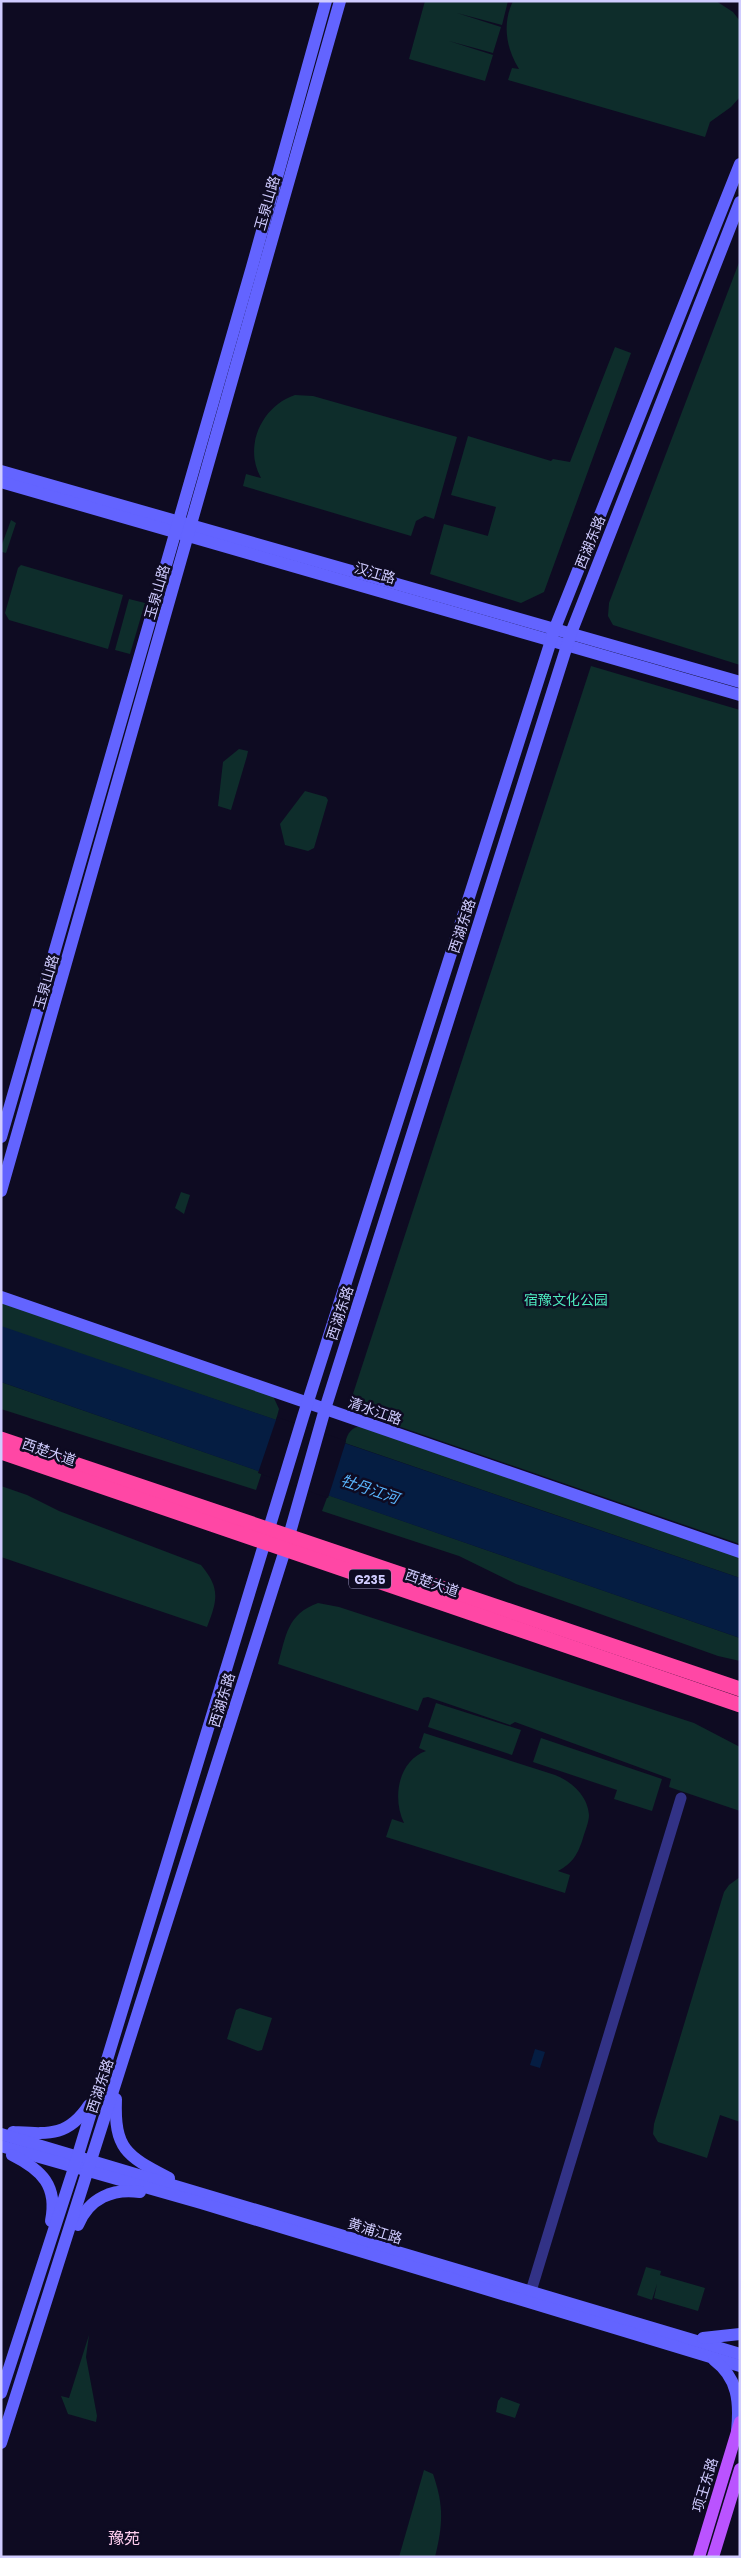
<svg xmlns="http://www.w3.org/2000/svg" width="741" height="2558" font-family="Poppins,'Noto Sans SC',sans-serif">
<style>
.green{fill:#0e2d2b}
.water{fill:#051d42}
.pier{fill:#0e0b22}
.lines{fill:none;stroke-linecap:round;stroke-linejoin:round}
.street{stroke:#323286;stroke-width:11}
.secondary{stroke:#6364ff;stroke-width:12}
.primary{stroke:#ba53ff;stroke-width:12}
.highway{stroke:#ff47a5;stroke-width:15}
.labels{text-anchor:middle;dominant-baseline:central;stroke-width:5;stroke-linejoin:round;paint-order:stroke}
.shield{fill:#0e0b22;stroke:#9692bd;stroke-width:1}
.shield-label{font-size:12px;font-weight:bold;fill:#d0ccff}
.street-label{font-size:14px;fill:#d0ccff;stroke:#0e0b22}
.park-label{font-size:14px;fill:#4deabe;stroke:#0e0b22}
.water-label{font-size:15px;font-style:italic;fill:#5ab7ff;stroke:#0e0b22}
.quarter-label{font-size:16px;fill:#ffceef;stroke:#0e0b22}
</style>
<rect width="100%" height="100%" fill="#0e0b22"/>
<g class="green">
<polygon points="425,1 508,1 502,25 457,13 501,27 493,53 449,41 493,55 485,81 409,59"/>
<path d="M513,1H716L733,12L740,21V97L731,107L710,122L705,137L508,80L512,68L519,69C506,48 502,24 513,1Z"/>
<polygon points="740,260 740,665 613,625 608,616 609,603"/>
<polygon points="615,347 631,353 544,592 521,603 430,574 444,524 488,536 481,560 496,507 451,495 468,436 551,461 553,459 570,462"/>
<path d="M295,395L313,396L457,437L434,519L425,516L416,521L411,536L243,486L246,474L261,478C243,446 262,406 295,395Z"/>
<polygon points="11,520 16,523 6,553 2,552 1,547"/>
<polygon points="21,565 123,595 108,649 9,620 5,613 18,568"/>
<polygon points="129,599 145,603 130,654 115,650"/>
<polygon points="591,666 740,710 740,1544 357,1412 350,1403"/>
<polygon points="239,749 248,751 247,756 231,810 218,806 223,762"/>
<polygon points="305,791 326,797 328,800 314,848 308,851 285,845 280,824"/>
<polygon points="181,1192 190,1195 184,1214 175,1208"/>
<polygon points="1,1300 273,1396 279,1409 276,1420 1,1327"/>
<polygon points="1,1382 262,1472 256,1490 1,1409"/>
<path d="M363,1425L740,1555V1578L345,1443C348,1432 351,1428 363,1425Z"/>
<path d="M1,1486L27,1495L59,1511L201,1565C220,1588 218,1599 207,1627L1,1557Z"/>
<polygon points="328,1495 740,1638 740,1661 718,1656 516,1584 459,1556 322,1511"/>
<path d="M318,1603L339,1607L694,1723L740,1747V1811L669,1787L671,1779L515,1722L510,1725L428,1697L423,1698L418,1711L278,1664C286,1636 287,1614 318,1603Z"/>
<polygon points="436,1703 521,1730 512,1755 428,1727"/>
<path d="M424,1733L555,1775C571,1781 588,1796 589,1815C589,1822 585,1831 583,1838C578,1854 573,1863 558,1871L570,1875L565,1893L386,1837L392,1819L404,1823C392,1798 398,1761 426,1751L419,1748Z"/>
<polygon points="541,1738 662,1779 652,1811 614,1799 617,1790 533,1762"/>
<polygon points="740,1877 740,2122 720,2115 707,2158 658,2142 653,2134 654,2124 724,1892 729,1885"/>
<polygon points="240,2008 272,2018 262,2050 258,2051 227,2039 236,2010"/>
<polygon points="646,2267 661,2271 660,2275 705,2288 698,2311 654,2298 657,2284 652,2300 637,2295"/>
<polygon points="89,2335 86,2357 97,2416 96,2422 68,2414 61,2396 69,2398"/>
<polygon points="501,2397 520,2404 515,2418 496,2412 498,2401"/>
<path d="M424,2470L433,2474C444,2506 443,2524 435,2557H399Z"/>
</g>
<g class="water">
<polygon points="1,1326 740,1578 740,1638 1,1382"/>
<polygon points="535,2049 545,2052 540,2068 530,2065"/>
</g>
<polygon class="pier" points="277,1417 346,1441 328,1498 258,1473"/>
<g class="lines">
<polyline class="street" points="528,2301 681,1798"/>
<g class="secondary">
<polyline points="1,471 740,682"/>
<polyline points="1,482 740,695"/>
<polyline points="1,1137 252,267 326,1"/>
<polyline points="1,1191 340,1"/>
<polyline points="1,1297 740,1552"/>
<path d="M116,2099C114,2150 127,2156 169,2178"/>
<path d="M13,2132C48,2134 68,2137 89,2105"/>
<polyline points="1,2134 740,2354"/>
<polyline points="1,2146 201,2203 740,2366"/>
<path d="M12,2155C42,2170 58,2186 51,2221"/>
<path d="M78,2225C89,2198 113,2188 140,2192"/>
<polyline points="703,2338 740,2334"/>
<path d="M714,2360C738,2378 740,2402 737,2431"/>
<polyline points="1,2393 74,2168 303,1417 555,628 740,164"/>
<polyline points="1,2443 285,1550 325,1409 571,633 740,202"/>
</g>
<g class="primary">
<polyline points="699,2557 740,2422"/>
<polyline points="713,2557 740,2469"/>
</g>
<g class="highway">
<polyline points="1,1439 740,1689"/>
<polyline points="1,1452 740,1705"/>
</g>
</g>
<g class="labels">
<rect class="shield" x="349" y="1569.5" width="42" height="19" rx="4"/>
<g class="shield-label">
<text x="370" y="1579">G235</text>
</g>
<g class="street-label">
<text transform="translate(267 203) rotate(-74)">玉泉山路</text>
<text transform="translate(590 542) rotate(-68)">西湖东路</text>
<text transform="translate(375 573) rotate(16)">汉江路</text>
<text transform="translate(157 592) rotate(-74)">玉泉山路</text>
<text transform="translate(462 926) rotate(-72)">西湖东路</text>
<text transform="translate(46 982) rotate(-74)">玉泉山路</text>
<text transform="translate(340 1313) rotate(-72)">西湖东路</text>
<text transform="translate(375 1411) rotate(19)">清水江路</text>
<text transform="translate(49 1452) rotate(19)">西楚大道</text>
<text transform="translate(432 1583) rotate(19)">西楚大道</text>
<text transform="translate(222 1700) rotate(-73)">西湖东路</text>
<text transform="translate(100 2086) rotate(-72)">西湖东路</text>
<text transform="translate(375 2231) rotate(17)">黄浦江路</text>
<text transform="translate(705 2485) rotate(-73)">项王东路</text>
</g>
<g class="park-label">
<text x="566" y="1300">宿豫文化公园</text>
</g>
<g class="water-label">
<text transform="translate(370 1489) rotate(19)">牡丹江河</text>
</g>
<g class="quarter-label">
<text x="124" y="2538">豫苑</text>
</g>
</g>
<rect width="741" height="2558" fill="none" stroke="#d0ccff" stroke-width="5"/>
</svg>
